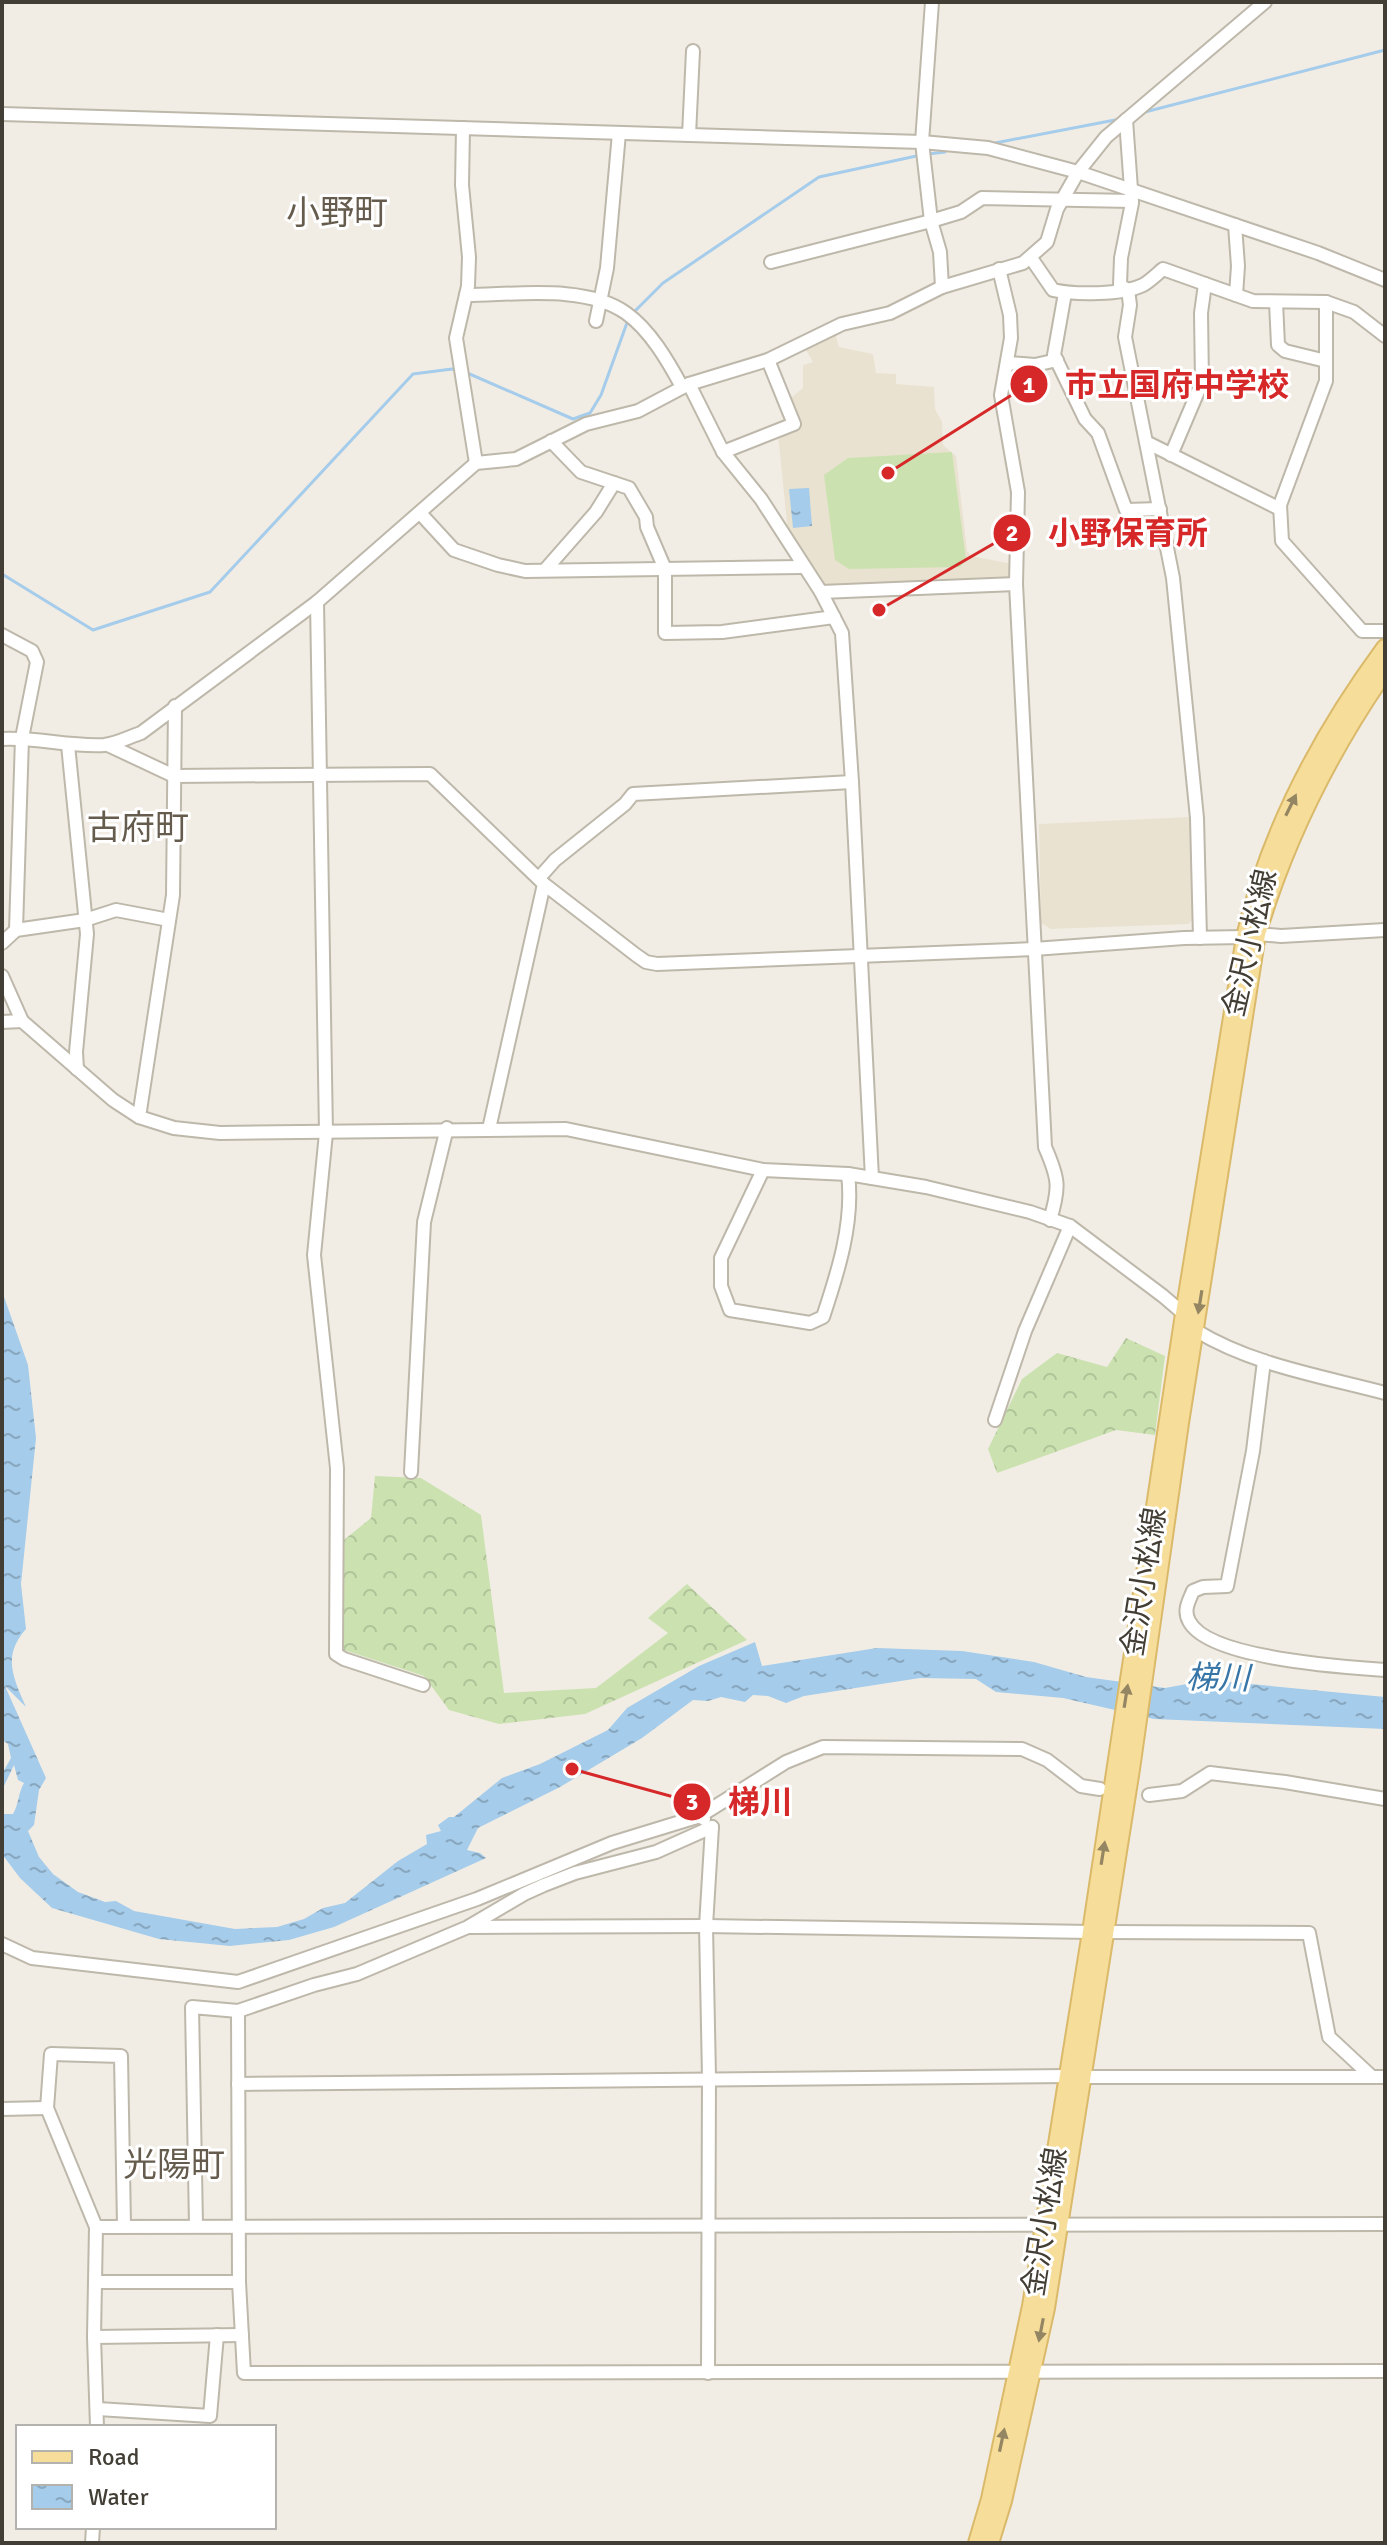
<svg xmlns="http://www.w3.org/2000/svg" width="1387" height="2545" font-family="Signika,'Noto Sans JP',sans-serif">
<style>
.education{fill:#e9e2d0}
.forest{fill:url(#forest-crowns)}
.garden{fill:#cbe2b0}
.water{fill:url(#water-ripples)}
.lines{fill:none;stroke-linecap:round;stroke-linejoin:round}
.stream{stroke:#a5ccea;stroke-width:3}
.minor-casing{stroke:#beb8ab;stroke-width:16}
.major-casing{stroke:#daba6a;stroke-width:20}
.minor{stroke:#fff;stroke-width:12}
.major{stroke:#f6dd99;stroke-width:16}
.oneway{fill:#948662}
.labels{text-anchor:middle;dominant-baseline:central;stroke-width:6;stroke-linejoin:round;paint-order:stroke}
.street-label{font-size:30px;fill:#433e35;stroke:#fff}
.water-label{font-size:32px;font-style:italic;fill:#3775a6;stroke:#fff}
.quarter-label{font-size:34px;fill:#655c4d;stroke:#fff}
.leader{fill:none;stroke:#d62828;stroke-width:3}
.callout-dot{fill:#d62828;stroke:#fff;stroke-width:3}
.mark-label{font-size:24px;text-anchor:middle;font-weight:bold;fill:#fff}
.callout-label{font-size:32px;text-anchor:middle;font-weight:bold;fill:#d62828;stroke:#fff;stroke-width:6;stroke-linejoin:round;paint-order:stroke}
</style>
<defs>
<pattern id="forest-crowns" width="20" height="18" patternUnits="userSpaceOnUse" patternTransform="scale(2)"><rect width="20" height="18" fill="#cbe2b0"/><path d="M2 6a3 3 0 1 1 6 0M12 15a3 3 0 1 1 6 0" fill="none" stroke="#b0c398"/></pattern>
<pattern id="water-ripples" width="26" height="14" patternUnits="userSpaceOnUse" patternTransform="scale(2)"><rect width="26" height="14" fill="#a5ccea"/><path d="M2 4q2-2 4 0t4 0M15 11q2-2 4 0t4 0" fill="none" stroke="#88a7be"/></pattern>
</defs>
<rect width="100%" height="100%" fill="#f1ede5"/>
<g class="education">
<polygon points="835,333 839,347 873,354 876,373 896,374 896,384 934,387 935,409 942,422 943,445 956,456 967,551 971,556 1013,564 1013,581 823,591 788,533 778,434 798,427 797,415 788,400 803,388 803,365 813,362 806,350"/>
<polygon points="1191,817 1195,918 1188,924 1051,929 1041,923 1039,824"/>
</g>
<g class="forest">
<polygon points="1126,1338 1165,1356 1155,1435 1116,1430 997,1473 988,1449 1022,1379 1057,1353 1107,1367"/>
<polygon points="375,1476 421,1478 481,1515 504,1693 596,1688 668,1633 648,1618 687,1584 747,1640 585,1714 499,1724 449,1710 424,1676 344,1650 344,1540 371,1518"/>
</g>
<polygon class="garden" points="952,452 966,560 960,567 849,569 835,560 824,475 848,458"/>
<g class="water">
<polygon points="809,488 812,526 793,528 789,489"/>
<path d="M2,1291L28,1365L36,1438L21,1584L26,1629C2,1656 13,1677 26,1707L5,1686L46,1778L39,1790L34,1825L28,1831L39,1857L53,1874L78,1892L105,1902L116,1901L134,1911L235,1929L277,1927L304,1919L323,1908L345,1903L398,1861L427,1844L426,1835L441,1831L438,1825L449,1817H454L502,1778L540,1764L608,1730L627,1708L699,1666L755,1642L762,1666L877,1648L962,1651L1034,1662L1086,1677L1165,1688L1209,1680L1385,1697V1729L1154,1719L1063,1698L996,1692L976,1679L920,1678L804,1696L786,1703L768,1696L753,1695L745,1702L721,1697L708,1701L693,1700L642,1738L560,1787L478,1828L467,1850L480,1853L486,1858L334,1927L289,1940L230,1946L159,1939L52,1908L20,1878L2,1854V1814H13C19,1804 18,1793 24,1783L18,1780L14,1765L2,1790V1774L11,1758L8,1744L2,1740Z"/>
</g>
<g class="lines">
<g class="stream">
<polyline points="1141,113 1385,50"/>
<polyline points="995,143 1115,120"/>
<polyline points="928,154 945,152"/>
<polyline points="632,314 663,283 819,177 921,155"/>
<polyline points="465,372 573,419 590,413 601,395 628,320"/>
<polyline points="2,574 93,630 210,592 413,374 452,369 458,370"/>
</g>
<g class="minor-casing">
<g id="minor">
<polyline points="932,2 922,142 931,221 940,252 942,287"/>
<polyline points="1265,2 1106,137 1078,172 1318,253 1385,280"/>
<path d="M2,114L922,142L988,148L1078,172L1057,209L1047,242L1023,263L942,287L890,313L842,324L768,360L689,384L638,411L586,424L516,459L476,463L317,602L141,733C129,737 116,744 104,745C70,747 36,737 2,739"/>
<polyline points="1126,120 1132,203 1121,258 1120,285 1128,290 1130,305 1125,337 1173,578 1197,818 1200,938"/>
<polyline points="463,128 462,185 469,257 468,286 456,338 476,463"/>
<polyline points="689,135 693,51"/>
<polyline points="1235,225 1238,266 1236,295"/>
<path d="M1031,258L1053,290C1075,295 1122,295 1143,285C1150,281 1157,274 1163,269L1253,301L1326,302L1354,312L1385,336"/>
<polyline points="771,262 931,221 961,212 982,198 1132,201"/>
<path d="M999,269L1010,315L1011,338L1001,395L1018,492L1016,584L1045,1147C1059,1179 1060,1187 1050,1220"/>
<polyline points="1065,293 1054,355 1085,419 1098,433 1126,510 1160,509"/>
<path d="M466,295C513,295 586,284 626,313C650,330 668,361 682,387"/>
<polyline points="1276,302 1278,345 1285,351 1326,361"/>
<polyline points="1326,302 1326,381 1280,505 1282,541 1362,631 1385,631"/>
<polyline points="596,321 607,268 619,133"/>
<polyline points="1008,363 1035,365 1057,360"/>
<polyline points="689,384 723,452 761,499 821,592 842,633 852,782 872,1178"/>
<polyline points="551,441 581,472 629,488 646,517 647,527 665,569 665,633 722,632 834,617"/>
<polyline points="1148,443 1280,509"/>
<polyline points="723,452 794,424 768,360"/>
<polyline points="1171,455 1202,382 1201,313 1205,284"/>
<polyline points="420,513 454,550 498,565 525,571 803,567"/>
<polyline points="545,570 596,512 614,483"/>
<polyline points="821,592 1016,584"/>
<polyline points="317,602 326,1133 314,1255 337,1468 336,1654 344,1659 423,1685"/>
<polyline points="2,635 32,651 37,662 22,738 16,930"/>
<polyline points="68,745 87,934 76,1052 77,1069"/>
<polyline points="108,745 174,776 430,774 544,884 636,955 646,962 657,964 1034,949 1184,938 1245,937"/>
<polyline points="539,878 555,860 625,804 633,794 852,782"/>
<polyline points="1257,934 1281,936 1385,930"/>
<polyline points="2,943 16,930 85,920 116,910 169,920"/>
<polyline points="2,976 22,1021 113,1100 139,1117 174,1128 220,1133 566,1129 763,1170 848,1174 926,1187 1030,1212 1070,1226 1163,1296 1184,1314"/>
<polyline points="2,1022 22,1021"/>
<polyline points="139,1117 173,895 175,706"/>
<polyline points="489,1129 544,884"/>
<path d="M763,1170L721,1258V1286L730,1310L810,1323L823,1317C838,1272 854,1222 848,1174"/>
<path d="M1195,1330C1252,1365 1321,1376 1385,1393"/>
<path d="M1264,1361L1253,1451L1227,1586L1203,1587L1193,1591C1189,1601 1183,1610 1189,1621C1208,1659 1345,1667 1385,1670"/>
<polyline points="995,1420 1025,1331 1070,1226"/>
<polyline points="411,1472 424,1222 447,1128"/>
<polyline points="1149,1795 1182,1791 1210,1773 1285,1782 1385,1799"/>
<polyline points="704,1819 700,1816 786,1762 823,1747 1022,1749 1047,1760 1081,1786 1100,1789"/>
<polyline points="471,1927 706,1926 1091,1932"/>
<polyline points="1104,1932 1309,1933 1329,2037 1371,2076"/>
<polyline points="2,1944 32,1958 238,1982 477,1899 612,1843 700,1816"/>
<polyline points="238,2011 239,2282 244,2373 1385,2371"/>
<polyline points="1081,2077 1385,2077"/>
<polyline points="238,2084 1069,2076"/>
<polyline points="2,2109 47,2108"/>
<polyline points="196,2225 192,2007 238,2011 314,1985 357,1974 468,1927 524,1894 544,1885 575,1873 656,1852 712,1827"/>
<polyline points="96,2227 1385,2224"/>
<polyline points="96,2282 239,2282"/>
<polyline points="94,2337 242,2335"/>
<polyline points="708,2373 709,2077 706,1926 712,1827"/>
<polyline points="98,2409 210,2416 217,2335"/>
<polyline points="97,2427 94,2337 96,2227 47,2108 51,2054 121,2056 124,2226"/>
<polyline points="92,2543 93,2527"/>
</g>
</g>
<g class="major-casing">
<g id="major">
<path d="M977,2543L990,2499L1031,2306L1091,1932L1184,1314L1245,937C1269,832 1321,735 1385,648"/>
<path d="M990,2543L1003,2501L1046,2308L1131,1769L1180,1423L1257,934C1285,840 1329,752 1385,671"/>
</g>
</g>
<use href="#minor" class="minor"/>
<use href="#major" class="major"/>
</g>
<defs><path id="oneway-solid" d="M-6-.8H1V-3.2L6.5 0L1 3.2V.8H-6Z" transform="scale(2)"/></defs>
<g class="oneway">
<use href="#oneway-solid" transform="translate(1291 805) rotate(-64)"/>
<use href="#oneway-solid" transform="translate(1200 1302) rotate(99)"/>
<use href="#oneway-solid" transform="translate(1126 1696) rotate(-81)"/>
<use href="#oneway-solid" transform="translate(1103 1853) rotate(-81)"/>
<use href="#oneway-solid" transform="translate(1041 2330) rotate(101)"/>
<use href="#oneway-solid" transform="translate(1002 2440) rotate(-78)"/>
</g>
<g class="labels">
<g class="street-label">
<text transform="translate(1250 943) rotate(-77)">金沢小松線</text>
<text transform="translate(1144 1582) rotate(-81)">金沢小松線</text>
<text transform="translate(1045 2222) rotate(-81)">金沢小松線</text>
</g>
<g class="water-label">
<text transform="translate(1218 1678) rotate(1)">梯川</text>
</g>
<g class="quarter-label">
<text x="337" y="213">小野町</text>
<text x="138" y="828">古府町</text>
<text x="174" y="2165">光陽町</text>
</g>
</g>
<path class="leader" d="M888 473L1029 384M879 610L1012 533M572 1769L692 1802"/>
<g class="callout-dot">
<circle cx="888" cy="473" r="8"/>
<circle cx="879" cy="610" r="8"/>
<circle cx="572" cy="1769" r="8"/>
<circle cx="1029" cy="384" r="20"/>
<circle cx="1012" cy="533" r="20"/>
<circle cx="692" cy="1802" r="20"/>
</g>
<g class="mark-label">
<text x="1029" y="393">1</text>
<text x="1012" y="541">2</text>
<text x="692" y="1810">3</text>
</g>
<g class="callout-label">
<text x="1177" y="396">市立国府中学校</text>
<text x="1128" y="544">小野保育所</text>
<text x="760" y="1813">梯川</text>
</g>
<rect width="1387" height="2545" fill="none" stroke="#433e35" stroke-width="8"/>
<rect x="16" y="2425" width="260" height="104" fill="#ffffff" stroke="#b4b2ae" stroke-width="2"/>
<rect x="32" y="2451" width="40" height="12" fill="#f6dd99" stroke="#b4b2ae" stroke-width="2"/>
<text x="88" y="2465" font-size="24" fill="#433e35">Road</text>
<rect x="32" y="2485" width="40" height="24" fill="url(#water-ripples)" stroke="#b4b2ae" stroke-width="2"/>
<text x="88" y="2505" font-size="24" fill="#433e35">Water</text>
</svg>
